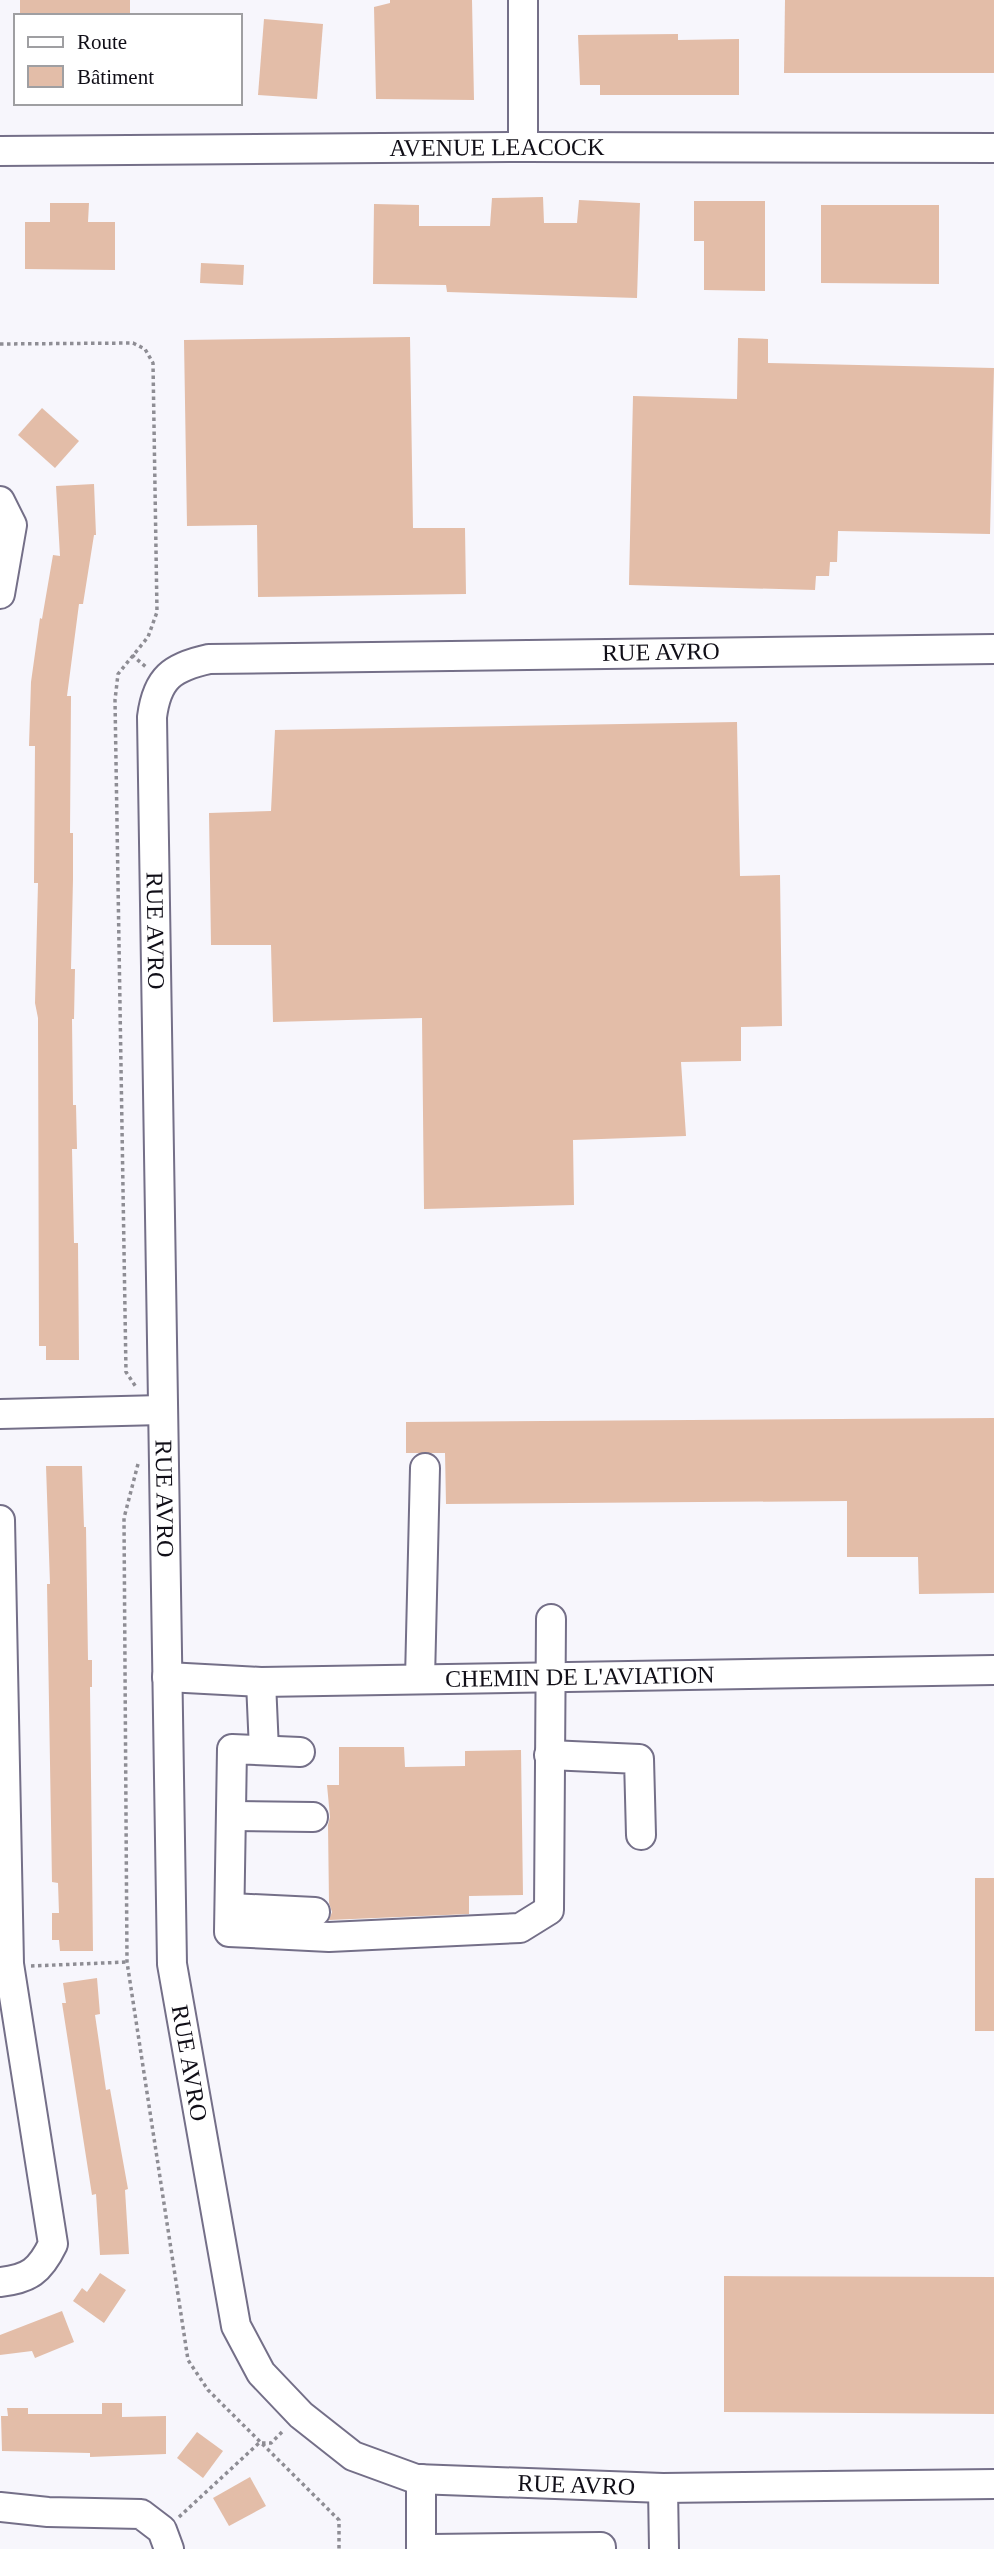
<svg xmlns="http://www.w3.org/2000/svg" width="994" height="2549" font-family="'Times New Roman',serif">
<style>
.building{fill:#e3bda8}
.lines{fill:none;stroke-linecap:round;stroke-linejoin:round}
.minor-casing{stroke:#746f88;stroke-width:32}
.path{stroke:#8e8d94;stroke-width:3.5;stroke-dasharray:3.5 3.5;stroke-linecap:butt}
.minor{stroke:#fff;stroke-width:28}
.labels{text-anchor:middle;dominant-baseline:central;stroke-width:6;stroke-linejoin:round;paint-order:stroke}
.street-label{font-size:24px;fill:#100e17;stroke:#fff}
</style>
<rect width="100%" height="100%" fill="#f7f6fc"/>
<g class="building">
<rect x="20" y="0" width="110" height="16"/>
<polygon points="390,0 472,0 474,100 376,99 374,7 390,3"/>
<polygon points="785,0 994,0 994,73 784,73"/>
<polygon points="264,19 323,24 317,99 258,95"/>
<polygon points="678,34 678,40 739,39 739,95 600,95 600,85 580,85 578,35"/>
<polygon points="543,197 544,223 577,223 579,200 640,203 637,298 447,292 446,285 373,284 374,204 419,205 419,226 490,226 492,198"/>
<polygon points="694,201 765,201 765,291 704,290 704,241 694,241"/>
<polygon points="50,203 89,203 88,222 115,222 115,270 25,269 25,222 50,222"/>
<polygon points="821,205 939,205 939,284 821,283"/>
<polygon points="201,263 244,265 243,285 200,283"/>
<polygon points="410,337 413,528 465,528 466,594 258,597 257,525 187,526 184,340"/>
<polygon points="738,338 768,339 768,363 994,368 990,534 838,531 837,562 830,562 829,576 816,576 815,590 629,585 633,396 737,399"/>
<polygon points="42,408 79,441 55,468 18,435"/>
<polygon points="94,484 96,535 94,535 83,604 79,604 67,696 71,696 70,833 73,833 73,879 71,969 75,969 74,1019 72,1019 73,1105 76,1105 77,1149 72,1149 74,1243 78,1243 79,1360 46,1360 46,1346 39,1346 38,1018 35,1003 38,883 34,883 35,746 29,746 31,682 40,618 42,619 53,555 60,556 56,486"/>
<polygon points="737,722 740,876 780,875 782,1026 741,1027 741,1061 681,1062 686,1136 573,1140 574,1205 424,1209 422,1018 273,1022 271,945 211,945 209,813 271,811 275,730"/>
<polygon points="994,1418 994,1593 919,1594 918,1557 847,1557 847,1501 446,1504 445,1453 406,1453 406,1422"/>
<polygon points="46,1466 82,1466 84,1527 86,1527 88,1660 92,1660 92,1687 90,1687 93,1951 60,1951 59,1940 52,1940 52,1913 59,1913 58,1883 52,1882 47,1584 50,1584"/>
<polygon points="339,1747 404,1747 405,1767 465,1766 465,1751 521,1750 523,1895 469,1896 469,1914 329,1920 332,1912 329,1903 328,1825 330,1817 327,1785 339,1785"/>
<rect x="975" y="1878" width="19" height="153"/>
<polygon points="97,1978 100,2014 95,2015 106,2090 110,2089 128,2189 125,2190 129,2254 100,2255 96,2194 92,2195 62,2003 66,2003 63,1983"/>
<polygon points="100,2273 126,2290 104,2323 73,2301 82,2288 87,2292"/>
<polygon points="724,2276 994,2277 994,2414 724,2412"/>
<polygon points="62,2311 74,2342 35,2358 32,2351 0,2355 0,2335"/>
<polygon points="102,2403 122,2403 122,2417 166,2416 166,2454 90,2457 90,2453 2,2451 1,2416 8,2416 7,2408 28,2408 28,2414 102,2414"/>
<polygon points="197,2432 223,2451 203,2478 177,2458"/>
<polygon points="250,2477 266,2506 229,2526 213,2498"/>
</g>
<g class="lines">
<g class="minor-casing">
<g id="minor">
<polyline points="523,0 523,147"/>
<path id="s1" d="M0,151L523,147L994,148"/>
<polyline points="0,501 12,525 0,594"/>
<path id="s2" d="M994,649L209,659C172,667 157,678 152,717L172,1964L236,2326L261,2373L301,2415L353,2456L416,2479L663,2488L994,2484"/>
<polyline points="0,1414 162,1410"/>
<path d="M0,1520L9,1964L53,2244C40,2271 29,2279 0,2282"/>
<path id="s3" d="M167,1677L261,1682L994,1670"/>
<polyline points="420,1679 425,1468"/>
<polyline points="261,1682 264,1750"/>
<polyline points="300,1752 232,1749 229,1932 329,1937 520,1928 549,1910 551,1619"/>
<polyline points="549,1755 639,1759 641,1835"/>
<polyline points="231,1816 313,1817"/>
<polyline points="230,1908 315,1912"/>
<polyline points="421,2479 421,2549"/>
<polyline points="663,2488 664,2549"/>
<polyline points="0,2507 48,2512 141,2514 162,2530 169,2549"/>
<polyline points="432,2549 601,2547 601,2549"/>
</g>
</g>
<g class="path">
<polyline points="0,344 133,343 145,349 153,363 157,612 148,637 118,674 115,700 126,1372 136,1387"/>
<polyline points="132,655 146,667"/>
<polyline points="138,1464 124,1518 127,1962 188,2360 208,2390 339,2520 339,2549"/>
<polyline points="31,1966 127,1962"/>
<polyline points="179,2517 259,2443 271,2443 284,2430"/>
</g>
<use href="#minor" class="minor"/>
</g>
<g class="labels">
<g class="street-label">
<text stroke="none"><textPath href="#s1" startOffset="497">AVENUE LEACOCK</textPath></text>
<text transform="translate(661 652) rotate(-1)">RUE AVRO</text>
<text stroke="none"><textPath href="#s2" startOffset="1088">RUE AVRO</textPath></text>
<text stroke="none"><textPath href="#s2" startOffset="1656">RUE AVRO</textPath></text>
<text stroke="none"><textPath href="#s3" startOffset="413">CHEMIN DE L'AVIATION</textPath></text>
<text stroke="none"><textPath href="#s2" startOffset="2222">RUE AVRO</textPath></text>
<text stroke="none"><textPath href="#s2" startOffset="2894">RUE AVRO</textPath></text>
</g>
</g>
<rect x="14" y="14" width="228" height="91" fill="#ffffff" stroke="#9f9fa2" stroke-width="2"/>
<rect x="28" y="37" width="35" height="10" fill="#ffffff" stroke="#9f9fa2" stroke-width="2"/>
<text x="77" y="49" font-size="21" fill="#100e17">Route</text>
<rect x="28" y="66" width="35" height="21" fill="#e3bda8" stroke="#9f9fa2" stroke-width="2"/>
<text x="77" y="84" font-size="21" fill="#100e17">Bâtiment</text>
</svg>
